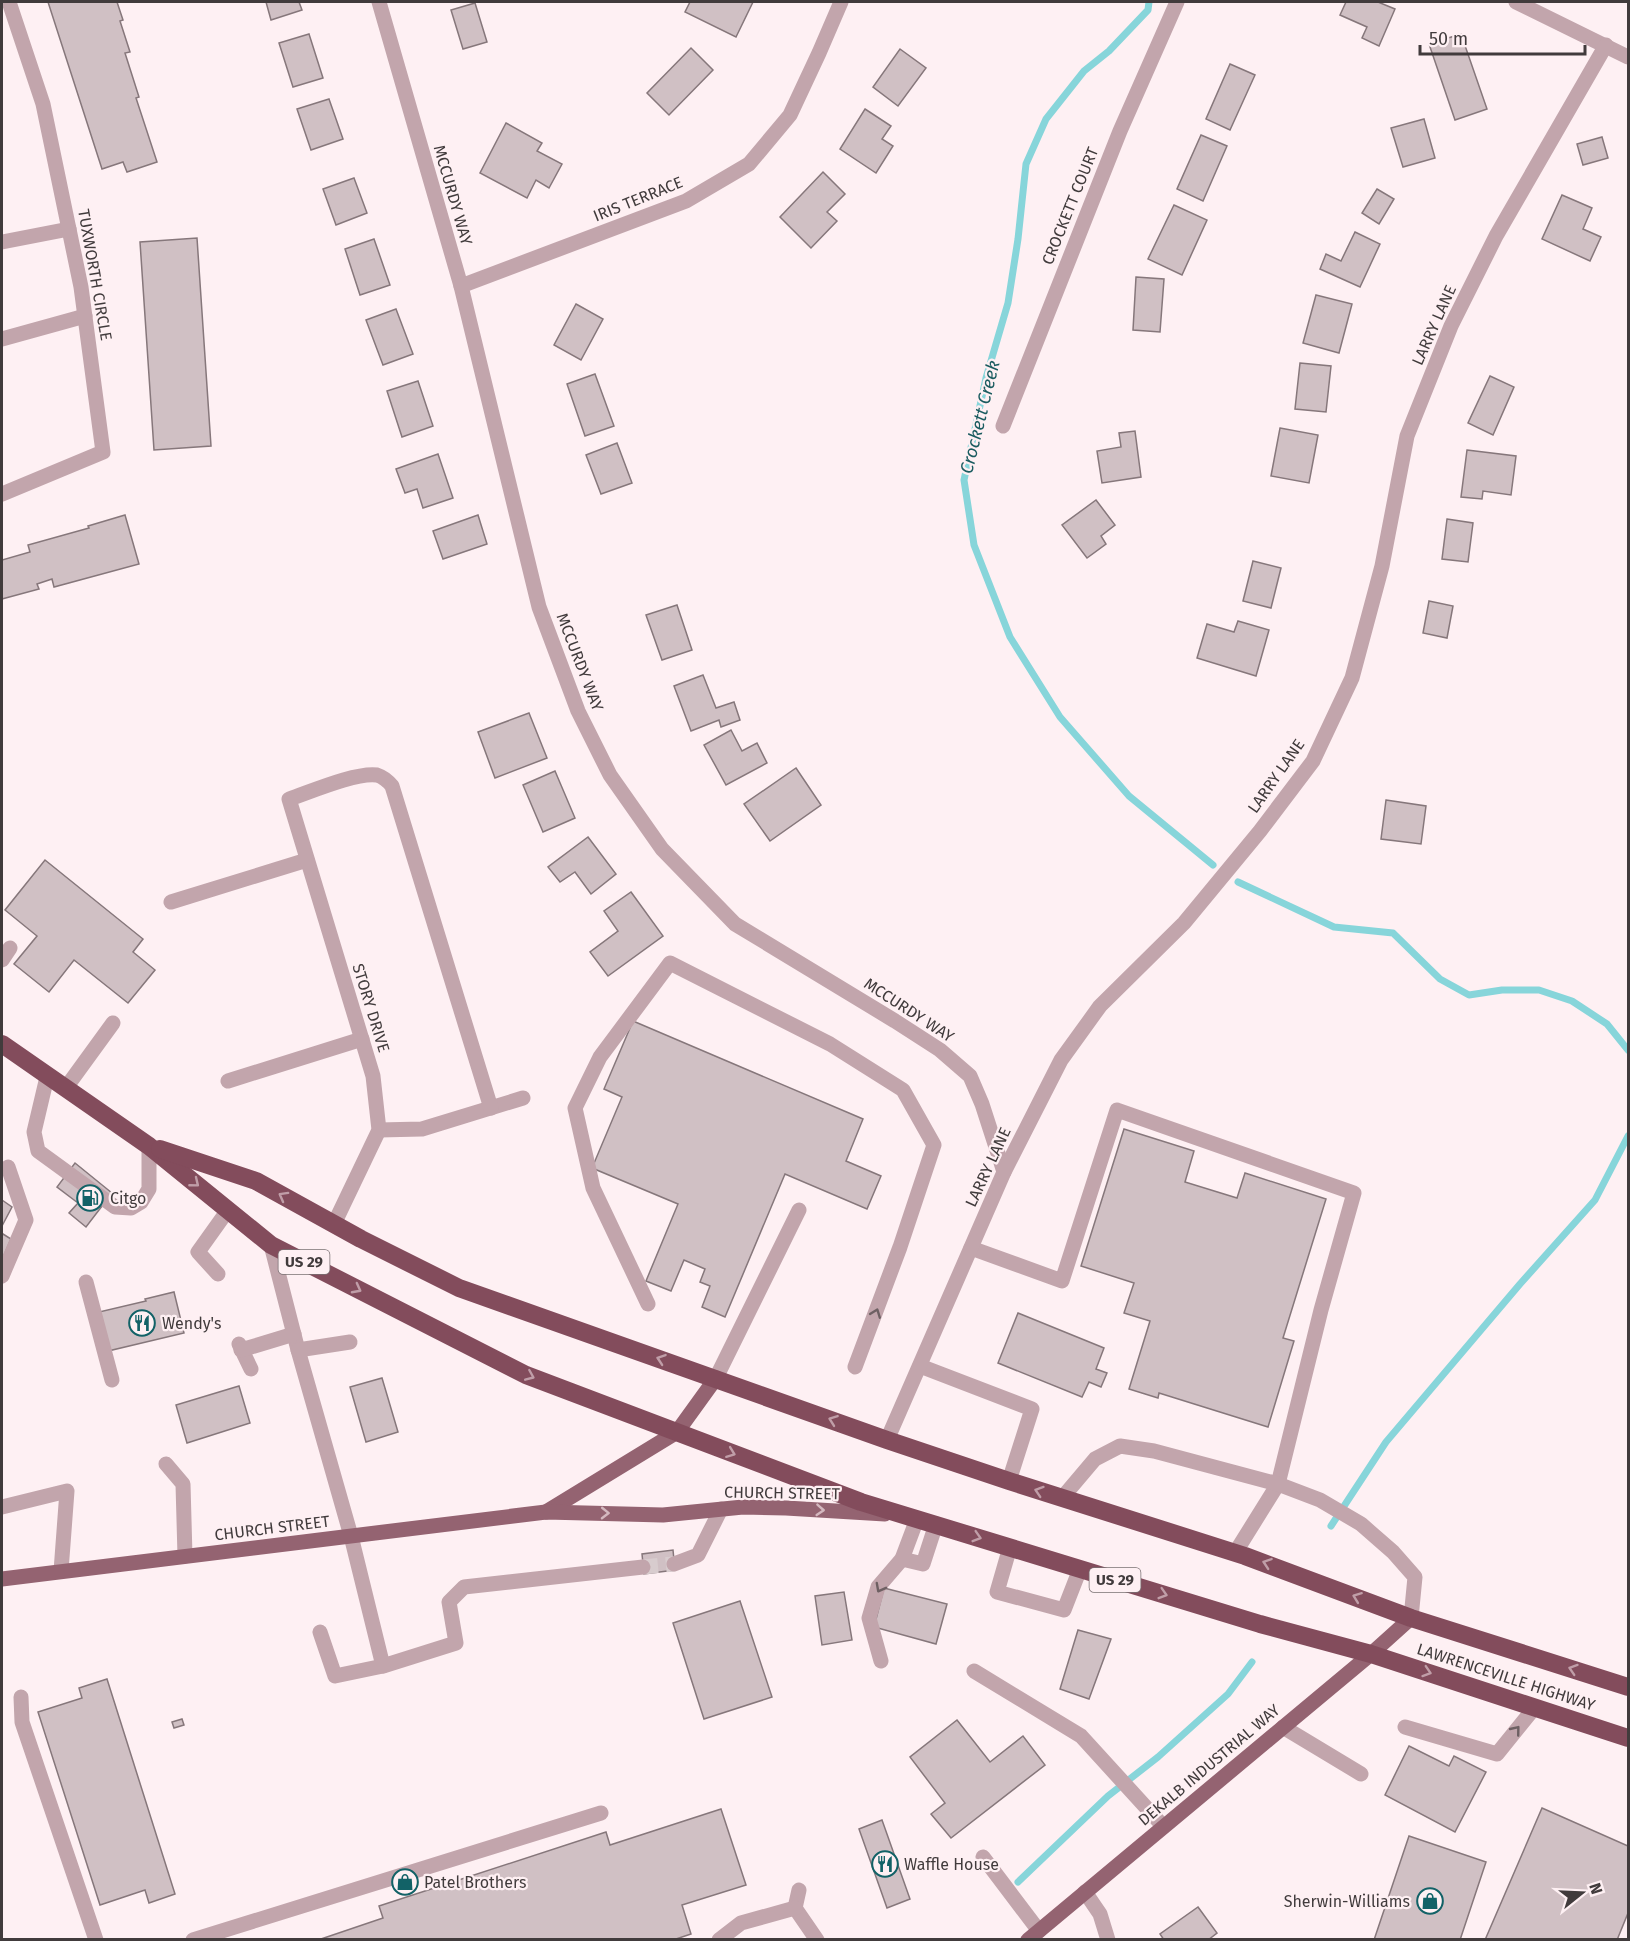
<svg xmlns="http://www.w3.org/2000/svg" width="1630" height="1941" font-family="'Fira Sans',sans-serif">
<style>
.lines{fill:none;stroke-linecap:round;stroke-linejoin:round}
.stream{stroke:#87d5da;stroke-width:7}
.building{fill:#d0c0c4;stroke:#86777b;stroke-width:1.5}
.minor-tunnel{stroke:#d8ccce;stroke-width:15;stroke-dasharray:15 8;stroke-linecap:butt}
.minor{stroke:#c2a5ac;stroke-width:15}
.major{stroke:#946371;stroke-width:15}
.highway{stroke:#834c5c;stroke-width:18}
.oneway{stroke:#c09ea8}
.oneway2{stroke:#6e6063}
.oneway3{stroke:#d4b8bf}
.labels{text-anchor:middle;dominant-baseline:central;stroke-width:4.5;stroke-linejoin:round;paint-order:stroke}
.shield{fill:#fef0f3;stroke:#7a7173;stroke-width:1.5}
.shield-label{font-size:15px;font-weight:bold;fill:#413b3c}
.street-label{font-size:16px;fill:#413b3c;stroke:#fef0f3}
.poi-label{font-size:16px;fill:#413b3c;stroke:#fef0f3;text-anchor:start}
.water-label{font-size:18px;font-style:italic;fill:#1b5c60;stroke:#fef0f3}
</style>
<rect width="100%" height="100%" fill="#fef0f3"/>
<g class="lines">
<g class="stream">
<polyline points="1149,2 1148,10 1109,51 1084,71 1046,119 1026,164 1018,239 1008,303 986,378 964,480 974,545 1010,637 1060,717 1129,796 1213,865"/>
<polyline points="1238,882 1334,927 1393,933 1440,979 1469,995 1502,990 1539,990 1572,1001 1607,1024 1628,1050"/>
<polyline points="1331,1526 1386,1442 1520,1284 1595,1200 1628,1136"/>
<polyline points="1018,1882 1108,1796 1158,1757 1228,1694 1252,1662"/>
</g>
</g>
<g class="building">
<polygon points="48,2 117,2 123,20 120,21 130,52 125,53 139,97 136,98 157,162 127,172 123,162 102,169"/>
<polygon points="266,2 299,2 302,10 271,20"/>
<polygon points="690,2 753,2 736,37 685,12"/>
<polygon points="1346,2 1378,2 1395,9 1379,46 1362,38 1367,27 1340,15"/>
<polygon points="475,3 487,42 463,49 451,10"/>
<polygon points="309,34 323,78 293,87 279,43"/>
<polygon points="1461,34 1487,109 1455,120 1429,44"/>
<polygon points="691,48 713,70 669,115 647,93"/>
<polygon points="900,49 926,68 898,106 873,87"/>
<polygon points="1230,64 1255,75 1230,130 1206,119"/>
<polygon points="329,99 343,139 311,150 297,109"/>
<polygon points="865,109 891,126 882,139 893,146 876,173 840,149"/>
<polygon points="1424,119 1435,158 1403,167 1391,128"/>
<polygon points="506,123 542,143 537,151 562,164 549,188 536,180 527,198 480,173"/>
<polygon points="1201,135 1227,146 1203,201 1177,189"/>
<polygon points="1602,137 1608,158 1583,165 1577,144"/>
<polygon points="823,172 845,194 827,212 837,221 811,248 780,217"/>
<polygon points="354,178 367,213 336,225 323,189"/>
<polygon points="1377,189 1394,199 1379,224 1362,213"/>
<polygon points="1562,195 1592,208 1583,229 1601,237 1590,261 1542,239"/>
<polygon points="1174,205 1207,220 1182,275 1148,259"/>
<polygon points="1355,232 1380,244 1360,287 1320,269 1326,254 1341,261"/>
<polygon points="197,238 211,446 154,450 140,242"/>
<polygon points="374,239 390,285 360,295 345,249"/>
<polygon points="1136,277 1164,279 1160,332 1133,330"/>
<polygon points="1316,295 1352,304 1339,353 1303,343"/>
<polygon points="576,304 603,319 581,360 554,345"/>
<polygon points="396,309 413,354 383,365 366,320"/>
<polygon points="1300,363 1331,366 1326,412 1295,409"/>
<polygon points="595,374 614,426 585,436 567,384"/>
<polygon points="1490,376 1514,387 1493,435 1468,423"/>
<polygon points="418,381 433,426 402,437 387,391"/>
<polygon points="1280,428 1318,435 1309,483 1271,476"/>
<polygon points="1135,431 1141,477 1102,483 1097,451 1121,447 1119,433"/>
<polygon points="617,443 632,483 601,494 586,455"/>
<polygon points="1467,450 1516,456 1511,495 1483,491 1482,499 1461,497"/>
<polygon points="438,454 453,498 423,508 417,489 405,493 396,469"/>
<polygon points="1096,500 1115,525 1101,536 1106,544 1087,558 1062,525"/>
<polygon points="125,515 139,564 54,587 52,579 37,584 39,589 2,599 2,560 30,552 28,545 89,528 88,526"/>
<polygon points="478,515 487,544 443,559 433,531"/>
<polygon points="1447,519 1473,523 1468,562 1442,559"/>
<polygon points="1253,561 1281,568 1271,608 1243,601"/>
<polygon points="1429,601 1453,606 1447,638 1423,633"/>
<polygon points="677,605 692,650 662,660 646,615"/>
<polygon points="1238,621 1269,630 1256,676 1197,658 1207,624 1234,632"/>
<polygon points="703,675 716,708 734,702 740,720 721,727 719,720 691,731 674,686"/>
<polygon points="529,713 547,758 495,778 478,732"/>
<polygon points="731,730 742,751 757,743 767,763 726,785 704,745"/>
<polygon points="796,768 821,805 770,841 744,804"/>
<polygon points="555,771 575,818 543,832 523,785"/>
<polygon points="1386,800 1426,806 1421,844 1381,839"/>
<polygon points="588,837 616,874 591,894 575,872 560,882 548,867"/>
<polygon points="45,860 143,939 133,952 155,970 128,1003 74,960 49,992 14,964 37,936 5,910"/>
<polygon points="631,892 663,936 608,976 590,952 618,931 604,911"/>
<polygon points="633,1021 863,1119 846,1161 881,1176 867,1209 785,1174 725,1317 702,1307 710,1286 700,1282 705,1269 684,1260 671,1291 646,1281 678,1204 592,1168 622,1097 604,1089"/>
<polygon points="1124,1129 1194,1151 1185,1182 1237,1198 1245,1173 1326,1199 1283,1338 1294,1341 1268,1427 1159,1393 1158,1398 1129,1389 1150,1321 1124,1313 1134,1283 1081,1266"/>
<polygon points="75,1163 112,1193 86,1227 69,1213 78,1203 57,1187"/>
<polygon points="2,1200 12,1207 2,1226"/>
<polygon points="3,1234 11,1239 2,1260 2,1236"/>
<polygon points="174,1292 184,1333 108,1351 99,1312 146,1301 145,1299"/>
<polygon points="1018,1313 1104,1348 1096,1369 1107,1373 1101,1387 1089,1382 1082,1397 998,1363"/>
<polygon points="382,1378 398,1432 366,1442 350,1387"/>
<polygon points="239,1386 250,1423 187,1443 176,1405"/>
<polygon points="673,1550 675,1570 644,1574 642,1554"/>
<polygon points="884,1588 947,1604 936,1644 874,1627"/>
<polygon points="844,1592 852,1640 822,1645 815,1596"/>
<polygon points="740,1601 772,1697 704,1719 673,1623"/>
<polygon points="1078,1630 1111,1639 1089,1699 1060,1689"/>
<polygon points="107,1679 175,1894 149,1903 145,1890 100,1905 38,1712 82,1698 79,1688"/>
<polygon points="182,1719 184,1725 174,1728 172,1722"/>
<polygon points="957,1720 990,1762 1023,1736 1045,1765 951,1838 931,1814 945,1803 910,1757"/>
<polygon points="1409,1746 1449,1766 1454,1756 1486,1772 1455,1832 1385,1795"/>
<polygon points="1542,1808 1628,1846 1628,1913 1617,1940 1485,1940"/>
<polygon points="721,1809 746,1885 682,1905 691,1934 673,1940 318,1940 383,1918 379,1906 606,1832 610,1845"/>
<polygon points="882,1820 910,1899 887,1908 859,1829"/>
<polygon points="1409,1836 1486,1862 1460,1940 1374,1940"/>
<polygon points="1198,1907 1217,1933 1208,1940 1164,1940 1160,1934"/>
</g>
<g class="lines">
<polyline class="minor-tunnel" points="643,1567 674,1564"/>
<g class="minor">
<polyline points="379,2 461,286 539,607 578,711 610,775 662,849 735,924 895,1021 940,1050 970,1076 982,1104 1004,1172"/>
<polyline points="1516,2 1628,57"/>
<polyline points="2,242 69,229"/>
<polyline points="461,286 686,201 749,164 790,115 819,53 841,2"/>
<polyline points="2,339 85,316"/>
<polyline points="1003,426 1120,131 1177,2"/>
<polyline points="2,494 103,452 81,287 43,104 9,2"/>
<polyline points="171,902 307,860"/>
<polyline points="2,960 10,948"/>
<polyline points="47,1077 34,1132 38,1151 115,1207 131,1208 141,1202 149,1189 149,1146"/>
<polyline points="228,1081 362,1039"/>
<polyline points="65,1089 113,1023"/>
<polyline points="379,1130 422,1129 523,1098"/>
<path d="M334,1224L379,1130L373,1076L289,799C310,792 356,772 377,775C383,777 388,781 392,786L491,1108"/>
<polyline points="271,1245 298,1350 351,1536 383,1666 456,1643 449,1602 464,1587 643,1567"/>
<polyline points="971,1248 1062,1281 1117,1110 1354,1193 1321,1310 1278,1484 1235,1553"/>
<polyline points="218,1274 198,1252 228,1210"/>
<polyline points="2,1276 26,1220 8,1167"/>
<polyline points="86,1282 112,1380"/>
<polyline points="648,1304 593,1188 575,1108 600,1057 670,963 830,1044 903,1090 934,1145 900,1247 855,1367"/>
<polyline points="239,1344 251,1369"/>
<polyline points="241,1350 294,1334"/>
<polyline points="298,1350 350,1342"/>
<polyline points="920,1366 1032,1409 1009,1481"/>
<polyline points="716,1378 799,1210"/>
<polyline points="887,1440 1004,1172 1061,1060 1100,1006 1184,923 1260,831 1313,761 1352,678 1382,566 1407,436 1451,326 1496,236 1606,45"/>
<polyline points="166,1464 183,1484 185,1556"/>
<polyline points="1062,1498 1095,1459 1120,1446 1154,1451 1278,1484 1320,1500 1361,1524 1393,1552 1415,1577 1411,1618"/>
<polyline points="2,1507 67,1491 61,1571"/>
<polyline points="1010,1547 997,1592 1064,1610 1080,1569"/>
<polyline points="902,1559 923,1564 936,1524"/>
<polyline points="674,1564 698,1555 721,1509"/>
<polyline points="320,1632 335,1676 383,1666"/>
<polyline points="881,1661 869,1618 878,1587 902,1559 917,1519"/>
<polyline points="974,1671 1081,1736 1163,1826"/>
<polyline points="21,1697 22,1722 96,1940"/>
<polyline points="1283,1727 1361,1774"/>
<polyline points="1405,1727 1497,1754 1535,1707"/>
<polyline points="983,1857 1039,1931"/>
<polyline points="799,1890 795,1908 817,1940"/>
<polyline points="1085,1892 1100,1914 1108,1940"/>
<polyline points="193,1940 601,1813"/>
<polyline points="719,1940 741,1923 795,1908"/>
</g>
<g class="major">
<polyline points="546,1512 677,1432 716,1378"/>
<polyline points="2,1579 546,1512 663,1515 743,1507 786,1508 885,1514"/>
<polyline points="1028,1940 1371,1654 1411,1618"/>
</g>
<g class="highway">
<polyline points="2,1044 149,1146 271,1245 526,1375 861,1502 1260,1624 1371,1654 1628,1738"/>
<polyline points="160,1149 256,1181 361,1239 459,1288 887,1440 1009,1481 1245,1556 1411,1618 1628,1687"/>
</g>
</g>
<defs><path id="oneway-chevron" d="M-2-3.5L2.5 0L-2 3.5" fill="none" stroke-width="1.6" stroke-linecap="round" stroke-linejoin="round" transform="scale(1.5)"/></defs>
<g class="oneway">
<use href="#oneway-chevron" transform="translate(195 1183) rotate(39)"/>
<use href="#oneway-chevron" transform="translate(283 1196) rotate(-151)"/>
<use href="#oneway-chevron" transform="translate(357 1289) rotate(28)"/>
<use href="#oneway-chevron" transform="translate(661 1359) rotate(-161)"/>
<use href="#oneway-chevron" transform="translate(530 1376) rotate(23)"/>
<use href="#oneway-chevron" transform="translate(833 1420) rotate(-160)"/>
<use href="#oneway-chevron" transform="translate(731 1453) rotate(21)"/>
<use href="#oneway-chevron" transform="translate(1039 1491) rotate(-162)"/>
<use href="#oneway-chevron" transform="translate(977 1537) rotate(17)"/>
<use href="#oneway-chevron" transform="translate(1267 1563) rotate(-161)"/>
<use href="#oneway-chevron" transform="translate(1163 1594) rotate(17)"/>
<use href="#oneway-chevron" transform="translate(1357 1597) rotate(-159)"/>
<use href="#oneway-chevron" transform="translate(1573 1669) rotate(-162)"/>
<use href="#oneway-chevron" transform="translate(1427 1672) rotate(18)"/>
</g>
<g class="oneway2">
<use href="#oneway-chevron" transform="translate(876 1313) rotate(-69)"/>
<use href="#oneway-chevron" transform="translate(880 1588) rotate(118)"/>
<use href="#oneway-chevron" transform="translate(1516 1730) rotate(-51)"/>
</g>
<g class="oneway3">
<use href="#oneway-chevron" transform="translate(820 1510) rotate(4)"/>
<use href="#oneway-chevron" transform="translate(605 1513) rotate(1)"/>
</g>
<defs>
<g id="fuel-ring" transform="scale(1.35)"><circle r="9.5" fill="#fef0f3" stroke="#126267" stroke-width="1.5"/><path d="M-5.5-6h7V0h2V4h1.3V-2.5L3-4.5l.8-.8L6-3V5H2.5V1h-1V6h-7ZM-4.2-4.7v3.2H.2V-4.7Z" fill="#126267"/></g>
<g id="restaurant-ring" transform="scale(1.35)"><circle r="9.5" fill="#fef0f3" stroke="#126267" stroke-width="1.5"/><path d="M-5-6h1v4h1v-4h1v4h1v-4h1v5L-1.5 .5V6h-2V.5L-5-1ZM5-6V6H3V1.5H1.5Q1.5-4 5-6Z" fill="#126267"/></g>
<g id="shop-ring" transform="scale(1.35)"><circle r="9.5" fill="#fef0f3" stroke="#126267" stroke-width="1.5"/><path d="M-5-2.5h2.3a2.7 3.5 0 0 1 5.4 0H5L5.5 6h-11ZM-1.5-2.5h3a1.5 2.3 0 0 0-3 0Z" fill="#126267"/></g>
</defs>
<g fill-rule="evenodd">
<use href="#fuel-ring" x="90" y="1198"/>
<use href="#restaurant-ring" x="142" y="1323"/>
<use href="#restaurant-ring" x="885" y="1864"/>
<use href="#shop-ring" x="405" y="1882"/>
<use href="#shop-ring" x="1430" y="1901"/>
</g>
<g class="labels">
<g class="shield">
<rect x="278.5" y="1250" width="51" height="24" rx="4.5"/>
<rect x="1089.5" y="1568" width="51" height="24" rx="4.5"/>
</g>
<g class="shield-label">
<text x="304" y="1262">US 29</text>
<text x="1115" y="1580">US 29</text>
</g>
<g class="street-label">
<text transform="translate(453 195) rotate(74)">MCCURDY WAY</text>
<text transform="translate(638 199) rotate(-22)">IRIS TERRACE</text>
<text transform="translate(1070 206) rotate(-68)">CROCKETT COURT</text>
<text transform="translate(95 275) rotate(80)">TUXWORTH CIRCLE</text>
<text transform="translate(1434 325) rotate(-66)">LARRY LANE</text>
<text transform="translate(580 662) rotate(69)">MCCURDY WAY</text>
<text transform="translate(1276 776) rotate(-55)">LARRY LANE</text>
<text transform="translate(371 1008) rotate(73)">STORY DRIVE</text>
<text transform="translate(909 1010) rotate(33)">MCCURDY WAY</text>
<text transform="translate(988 1167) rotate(-65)">LARRY LANE</text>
<text transform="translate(782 1493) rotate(1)">CHURCH STREET</text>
<text transform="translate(272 1528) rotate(-7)">CHURCH STREET</text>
<text transform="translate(1506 1677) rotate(18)">LAWRENCEVILLE HIGHWAY</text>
<text transform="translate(1209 1765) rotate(-40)">DEKALB INDUSTRIAL WAY</text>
</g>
<g class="poi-label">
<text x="110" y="1198">Citgo</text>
<text x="162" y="1323">Wendy's</text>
<text x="904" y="1864">Waffle House</text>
<text x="424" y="1882">Patel Brothers</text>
<text x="1410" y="1901" text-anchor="end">Sherwin-Williams</text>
</g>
<g class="water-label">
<text transform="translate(980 417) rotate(-76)">Crockett Creek</text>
</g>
</g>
<rect width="1630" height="1941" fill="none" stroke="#413b3c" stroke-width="6"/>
<g transform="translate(1582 1893) rotate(72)" stroke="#fef0f3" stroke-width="4.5" paint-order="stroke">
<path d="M0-4.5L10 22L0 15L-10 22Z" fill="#413b3c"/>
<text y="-9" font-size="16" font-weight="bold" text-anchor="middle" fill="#413b3c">N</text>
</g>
<path d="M1420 45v9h165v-9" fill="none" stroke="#413b3c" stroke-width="3"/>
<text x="1429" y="45" font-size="18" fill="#413b3c" stroke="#fef0f3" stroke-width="4.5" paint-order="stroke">50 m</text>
</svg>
